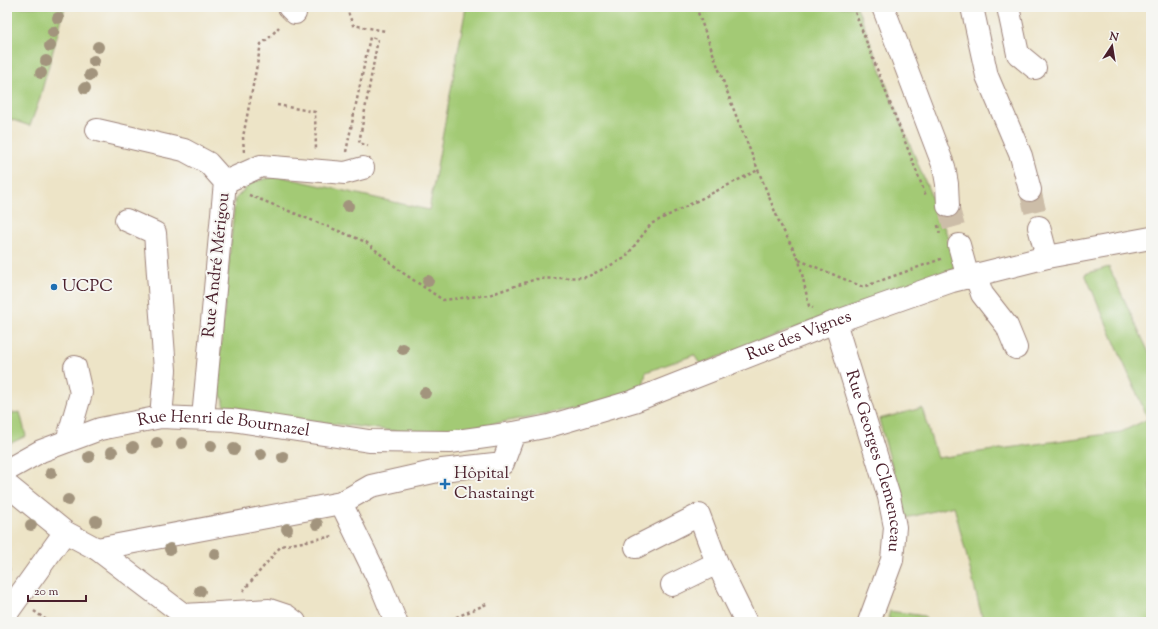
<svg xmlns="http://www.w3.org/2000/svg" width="1158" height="629" font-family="'Sorts Mill Goudy',serif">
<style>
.green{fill:#a3ca75;stroke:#767450}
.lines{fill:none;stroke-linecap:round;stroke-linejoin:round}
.minor-tunnel{stroke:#ccbda8;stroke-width:22;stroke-dasharray:22 11;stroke-linecap:butt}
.minor-casing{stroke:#9c8279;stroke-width:24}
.path{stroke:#9c8279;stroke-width:2.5;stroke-dasharray:3 3;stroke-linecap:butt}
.minor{stroke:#fff;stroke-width:22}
.tree{fill:#a2947d}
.poi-dot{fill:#1f6fb2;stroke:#f6f6f2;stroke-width:1.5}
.labels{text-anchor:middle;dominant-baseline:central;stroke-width:4;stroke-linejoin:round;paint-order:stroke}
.street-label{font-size:17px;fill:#4a1f2b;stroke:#f6f6f2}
.poi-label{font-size:17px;fill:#4a1f2b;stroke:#f6f6f2;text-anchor:start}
</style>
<rect width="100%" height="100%" fill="#f6f6f2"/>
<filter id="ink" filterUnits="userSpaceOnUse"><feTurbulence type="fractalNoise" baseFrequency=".025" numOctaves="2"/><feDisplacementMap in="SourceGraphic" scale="8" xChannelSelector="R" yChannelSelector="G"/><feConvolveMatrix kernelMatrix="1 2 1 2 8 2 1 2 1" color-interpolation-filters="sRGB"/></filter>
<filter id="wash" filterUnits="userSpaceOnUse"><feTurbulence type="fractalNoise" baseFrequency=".012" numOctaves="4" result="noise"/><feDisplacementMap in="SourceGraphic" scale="16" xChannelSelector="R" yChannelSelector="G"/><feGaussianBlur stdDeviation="0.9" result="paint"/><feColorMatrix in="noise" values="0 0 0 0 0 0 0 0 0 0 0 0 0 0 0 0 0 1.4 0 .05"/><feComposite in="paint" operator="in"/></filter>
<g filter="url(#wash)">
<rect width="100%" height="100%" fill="#ede4c7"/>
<g class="green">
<polygon points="7,7 65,7 39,101 30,126 7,118"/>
<polygon points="466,7 857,7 897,113 960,266 700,364 694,355 646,372 643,387 600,403 457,431 411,433 227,411 217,385 235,199 252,182 278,176 429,210"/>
<polygon points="1109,267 1151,357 1151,622 985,622 982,617 954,506 906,518 879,419 922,408 937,458 1121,432 1148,419 1085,274"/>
<polygon points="20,412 26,436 7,445 7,414"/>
<polygon points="890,611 924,616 928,622 896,622 888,618"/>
</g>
</g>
<g filter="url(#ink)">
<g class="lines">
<g class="minor-tunnel">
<polyline points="1030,190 1039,227"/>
<polyline points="948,206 959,245"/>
</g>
<g class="minor-casing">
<g id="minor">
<polyline points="289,7 295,13"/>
<polyline points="883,7 944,167 947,184 948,206"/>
<polyline points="972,7 987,76 1021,156 1030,190"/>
<polyline points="1008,7 1018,54 1035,68"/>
<polyline points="97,130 184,150 208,163 225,182 203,418"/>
<polyline points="225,182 261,166 345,173 363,168"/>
<polyline points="126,220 155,233 165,370 161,417"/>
<polyline points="1039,227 1047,257"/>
<polyline points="959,245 968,278"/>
<polyline points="976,276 982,294 1007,326 1016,348"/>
<path id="s1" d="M835,322L889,497L895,527L892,560L869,622"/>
<polyline points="67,441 81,393 75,367"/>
<path id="s2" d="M7,470L41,451L100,429L161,417L232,420L369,441L450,442L514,433L549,426L634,401L835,322L952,281L1047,257L1151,238"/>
<polyline points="7,485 65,532 97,549 184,615 269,610 287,616 295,622"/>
<polyline points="341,503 379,581 396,622"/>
<polyline points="636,547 699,515 717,563"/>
<polyline points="97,549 341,503 371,486 442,470 503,463 514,433"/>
<polyline points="672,585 717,563 746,622"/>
<polyline points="7,613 65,532"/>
</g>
</g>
<g class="path">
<polyline points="346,7 353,25 385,31"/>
<polyline points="696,7 735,113 780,224 799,260 809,306 813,308"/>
<polyline points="853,7 926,196"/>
<polyline points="277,105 315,112 316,150"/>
<polyline points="244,152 243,137 261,44 269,38 279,27"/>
<polyline points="346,152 370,37 378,39 359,143 368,146"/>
<polyline points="249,195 366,242 403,273 443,300 489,295 536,279 587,277 625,258 651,224 758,170"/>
<polyline points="938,225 940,235"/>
<polyline points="799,260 863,287 941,259"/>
<polyline points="7,562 10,573"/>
<polyline points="243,591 281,546 334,536"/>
<polyline points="34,611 49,622"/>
<polyline points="445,622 489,603"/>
</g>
<use href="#minor" class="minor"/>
</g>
<g class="tree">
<circle cx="58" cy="18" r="6"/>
<circle cx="53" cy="32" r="6"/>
<circle cx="50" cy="46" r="6"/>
<circle cx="98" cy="47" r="6"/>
<circle cx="46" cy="61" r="6"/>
<circle cx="94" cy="61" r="6"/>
<circle cx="41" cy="73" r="6"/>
<circle cx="90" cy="75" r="6"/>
<circle cx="85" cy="88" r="6"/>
<circle cx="348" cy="206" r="6"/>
<circle cx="428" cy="281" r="6"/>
<circle cx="403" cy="349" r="6"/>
<circle cx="425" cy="393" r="6"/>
<circle cx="157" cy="443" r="6"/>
<circle cx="182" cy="443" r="6"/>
<circle cx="211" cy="446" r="6"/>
<circle cx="133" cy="447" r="6"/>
<circle cx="234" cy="449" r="6"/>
<circle cx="112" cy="452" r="6"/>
<circle cx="261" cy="454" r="6"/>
<circle cx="89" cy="457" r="6"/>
<circle cx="283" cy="457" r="6"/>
<circle cx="51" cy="473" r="6"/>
<circle cx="68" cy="500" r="6"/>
<circle cx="96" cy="521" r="6"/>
<circle cx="317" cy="524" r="6"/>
<circle cx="31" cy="525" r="6"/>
<circle cx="287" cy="529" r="6"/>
<circle cx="170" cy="549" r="6"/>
<circle cx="215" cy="554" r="6"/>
<circle cx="200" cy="591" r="6"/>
</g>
</g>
<g class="poi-dot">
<circle cx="54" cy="287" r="4"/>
<path d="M443 478h4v4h4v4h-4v4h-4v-4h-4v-4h4z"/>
</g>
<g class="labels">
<g class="street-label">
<text transform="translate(217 265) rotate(-84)">Rue André Mérigou</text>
<text stroke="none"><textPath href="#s2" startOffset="821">Rue des Vignes</textPath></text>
<text stroke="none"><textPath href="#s2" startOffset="227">Rue Henri de Bournazel</textPath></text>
<text stroke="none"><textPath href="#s1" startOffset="145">Rue Georges Clemenceau</textPath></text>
</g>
<g class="poi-label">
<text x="62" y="287">UCPC</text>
<text x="454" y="474">Hôpital<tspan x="454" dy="20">Chastaingt</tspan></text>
</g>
</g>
<rect width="1158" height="629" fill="none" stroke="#f6f6f2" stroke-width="24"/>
<g transform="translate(1112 46) rotate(12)" stroke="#f6f6f2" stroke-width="3" paint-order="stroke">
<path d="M0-3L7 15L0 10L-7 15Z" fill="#4a1f2b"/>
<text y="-6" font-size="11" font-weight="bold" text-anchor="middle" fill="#4a1f2b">N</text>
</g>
<path d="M28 595v6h58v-6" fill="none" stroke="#4a1f2b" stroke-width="2"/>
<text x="34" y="595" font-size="12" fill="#4a1f2b" stroke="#f6f6f2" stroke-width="3" paint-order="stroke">20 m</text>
</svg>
